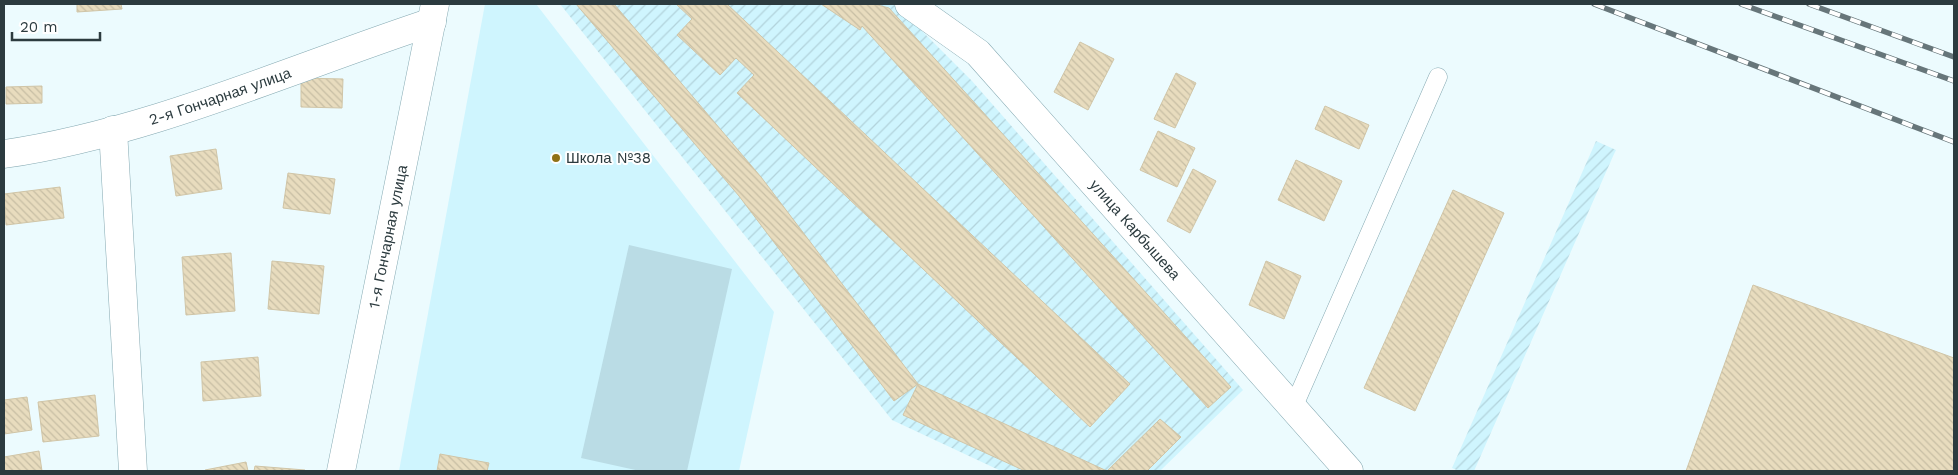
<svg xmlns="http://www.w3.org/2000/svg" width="1958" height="475" font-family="'Work Sans',sans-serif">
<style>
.built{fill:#cff5fe}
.industrial{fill:url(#industrial-furrows)}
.green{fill:#badce5}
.building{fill:url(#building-back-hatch);stroke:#d0c5a7}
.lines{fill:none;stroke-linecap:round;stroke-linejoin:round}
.service-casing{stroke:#85a9b2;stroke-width:19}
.minor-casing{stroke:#85a9b2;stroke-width:29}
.service{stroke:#fff;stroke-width:18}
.minor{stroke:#fff;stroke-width:28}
.rail-casing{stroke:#67767a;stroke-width:5.5}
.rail{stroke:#fff;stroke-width:4;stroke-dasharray:11;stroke-linecap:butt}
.poi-dot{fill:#907217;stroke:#fff;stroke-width:2}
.labels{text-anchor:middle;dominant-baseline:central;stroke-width:4;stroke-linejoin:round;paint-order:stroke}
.street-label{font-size:15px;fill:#2c3b3f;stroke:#fff}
.poi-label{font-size:15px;fill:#2c3b3f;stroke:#fff;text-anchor:start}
</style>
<defs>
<pattern id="industrial-furrows" width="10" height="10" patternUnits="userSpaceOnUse" patternTransform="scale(1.25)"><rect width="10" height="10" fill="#cff5fe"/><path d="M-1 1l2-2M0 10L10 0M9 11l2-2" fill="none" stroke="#b2d3db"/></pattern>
<pattern id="building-back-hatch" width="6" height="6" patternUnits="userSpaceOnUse" patternTransform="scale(1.25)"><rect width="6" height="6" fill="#e8dcbe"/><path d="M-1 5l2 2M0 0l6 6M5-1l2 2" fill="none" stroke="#c7bea4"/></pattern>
</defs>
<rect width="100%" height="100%" fill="#ecfbfe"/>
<polygon class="built" points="485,4 536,4 774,312 739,471 399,471"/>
<g class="industrial">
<polygon points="560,4 892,4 902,11 972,81 1243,390 1160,471 1001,471 892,420"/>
<polygon points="1596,141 1616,150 1614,154 1474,471 1459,471 1452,468"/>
</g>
<polygon class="green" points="629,245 732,269 687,471 640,471 581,458"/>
<g class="building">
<polygon points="77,4 121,4 122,9 77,12"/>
<polygon points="576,4 614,4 761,177 918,384 894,401 739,196"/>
<polygon points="676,4 727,4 1130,384 1090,427 737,93 754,75 736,58 720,75 677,35 692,19"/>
<polygon points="821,4 874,4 889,8 1231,387 1208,408 862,26 860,30"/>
<polygon points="1080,42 1114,59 1088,110 1054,92"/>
<polygon points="1176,73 1196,83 1175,128 1154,119"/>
<polygon points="301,78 343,79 342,108 301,107"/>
<polygon points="42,86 42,103 6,104 6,87"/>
<polygon points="1325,106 1369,125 1359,149 1315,129"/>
<polygon points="1158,131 1195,148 1177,187 1140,170"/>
<polygon points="216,149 222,189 176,196 170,156"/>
<polygon points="1296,160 1342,181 1324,221 1278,200"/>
<polygon points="1193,169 1216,181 1190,233 1167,221"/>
<polygon points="288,173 335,179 330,214 283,208"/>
<polygon points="60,187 64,218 6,225 4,194"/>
<polygon points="1453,190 1504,213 1415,411 1364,388"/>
<polygon points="231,253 235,311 186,315 182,257"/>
<polygon points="272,261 324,266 319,314 268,309"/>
<polygon points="1266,261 1301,276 1284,319 1249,305"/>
<polygon points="1753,285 1954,358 1954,471 1686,471"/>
<polygon points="258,357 261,396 203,401 201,362"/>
<polygon points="918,384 1107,471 1160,419 1181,437 1147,471 1025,471 903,415"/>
<polygon points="95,395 99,436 43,442 38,402"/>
<polygon points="27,397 32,430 4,434 4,400"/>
<polygon points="39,451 42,471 4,471 4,457"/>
<polygon points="440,454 489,463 487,471 437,471"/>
<polygon points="246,462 248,471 205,471 205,470"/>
<polygon points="255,466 305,470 305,471 254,471"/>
</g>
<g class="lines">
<g class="service-casing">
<polyline id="service" points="1293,408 1438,77"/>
</g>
<g class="minor-casing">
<g id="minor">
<path id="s1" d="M909,4L978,53L1349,471"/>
<polyline points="113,130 133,471"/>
<path id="s2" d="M4,154C149,133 292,68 432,22"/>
<path id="s3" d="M341,471L435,4"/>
</g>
</g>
<use href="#service" class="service"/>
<use href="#minor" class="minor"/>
<g class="rail-casing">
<g id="rail">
<polyline points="1594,4 1954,142"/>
<polyline points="1741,4 1954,81"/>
<polyline points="1809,4 1954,57"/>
</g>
</g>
<use href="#rail" class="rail"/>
</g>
<circle class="poi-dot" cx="556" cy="158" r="5"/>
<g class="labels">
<g class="street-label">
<text stroke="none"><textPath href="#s2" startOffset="224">2-я Гончарная улица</textPath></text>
<text stroke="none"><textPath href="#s1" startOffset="321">улица Карбышева</textPath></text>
<text stroke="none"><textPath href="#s3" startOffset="239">1-я Гончарная улица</textPath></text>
</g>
<g class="poi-label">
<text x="566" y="158">Школа №38</text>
</g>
</g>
<rect width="1958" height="475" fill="none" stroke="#2c3b3f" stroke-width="10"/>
<path d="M12 32v8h88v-8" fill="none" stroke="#2c3b3f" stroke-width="2.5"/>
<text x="20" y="32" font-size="15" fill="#2c3b3f" stroke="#ffffff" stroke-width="4" paint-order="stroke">20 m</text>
</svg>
